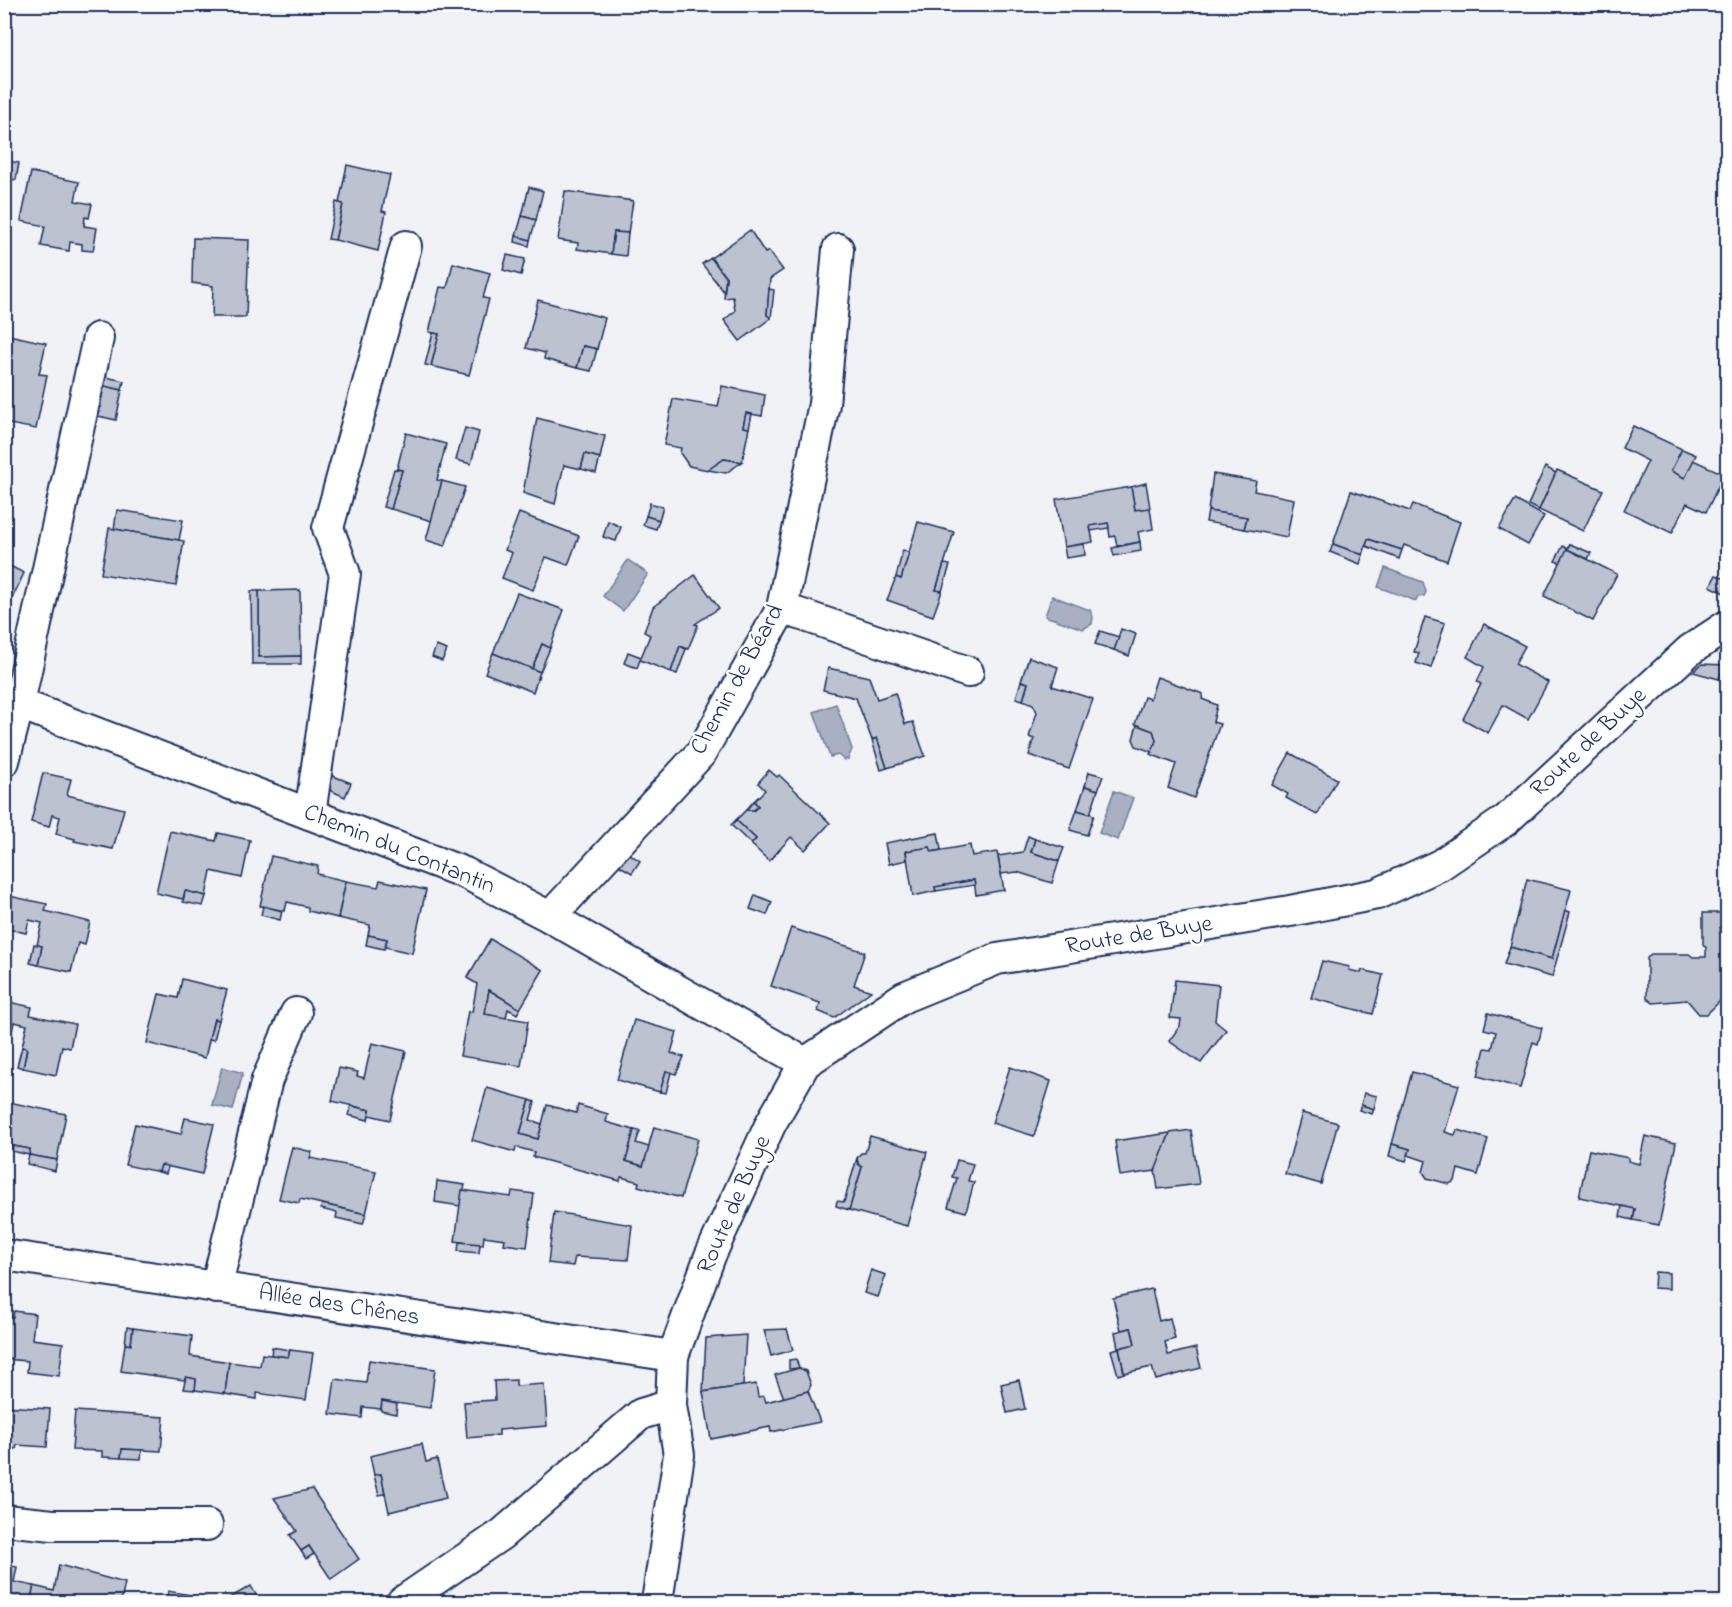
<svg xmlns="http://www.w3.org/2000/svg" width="1732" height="1607" font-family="'Indie Flower',sans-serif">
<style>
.water{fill:#a8b0c2;stroke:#707c9a;stroke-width:1.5}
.building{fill:#bcc2d0;stroke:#1b2f5e;stroke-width:1.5}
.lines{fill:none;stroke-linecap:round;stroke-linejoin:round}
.minor-casing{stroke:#1b2f5e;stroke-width:34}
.minor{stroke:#fff;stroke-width:30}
.labels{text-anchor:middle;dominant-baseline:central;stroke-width:5;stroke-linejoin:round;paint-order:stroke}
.street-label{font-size:24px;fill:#1b2f5e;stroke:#fff}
</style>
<rect width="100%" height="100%" fill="#f1f2f5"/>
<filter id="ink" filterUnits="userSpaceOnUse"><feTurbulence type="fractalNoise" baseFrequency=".0167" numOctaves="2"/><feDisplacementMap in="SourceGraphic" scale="12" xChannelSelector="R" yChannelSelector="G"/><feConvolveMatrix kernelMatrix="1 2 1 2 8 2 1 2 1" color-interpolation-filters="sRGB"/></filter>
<g filter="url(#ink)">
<g class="water">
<polygon points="628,560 648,574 623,611 603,596"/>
<polygon points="1385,568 1423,582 1426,592 1424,596 1418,597 1416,601 1378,587"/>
<polygon points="1052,596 1090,610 1093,617 1092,624 1083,629 1045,616"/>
<polygon points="836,704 852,749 848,759 844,760 838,755 830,757 814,712"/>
<polygon points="1114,791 1133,798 1118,840 1099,833"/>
<polygon points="222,1067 243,1073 233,1110 212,1105"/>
</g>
<g class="building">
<polygon points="4,160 19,163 16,180 4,178"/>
<polygon points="347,165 390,175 382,211 386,212 378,251 335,240 343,204 339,203"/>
<polygon points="31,172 79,182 75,201 92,204 89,218 85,217 84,226 97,228 93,251 82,250 82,244 70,242 69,251 41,246 45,226 21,221"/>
<polygon points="529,187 543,191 536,220 522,216"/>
<polygon points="565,191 633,201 628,233 614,232 611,254 577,249 578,243 558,240"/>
<polygon points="336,202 343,204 335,240 328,239"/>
<polygon points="522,216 536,220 530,240 516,236"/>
<polygon points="750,230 765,253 769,251 783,270 770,279 767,315 771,318 740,341 724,320 735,311 733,297 724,298 726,277 711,258"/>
<polygon points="614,232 628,233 626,256 611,254"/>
<polygon points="516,236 530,240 529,246 515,242"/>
<polygon points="193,238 249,240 246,317 212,317 213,286 192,283"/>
<polygon points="507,255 525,259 521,275 503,270"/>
<polygon points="711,258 726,277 724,292 702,264"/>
<polygon points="453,263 490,273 483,298 489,299 469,375 431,366 439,334 429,332 440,287 447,288"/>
<polygon points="769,289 774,290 771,318 767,315"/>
<polygon points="538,300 605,318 597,349 583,346 577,368 544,359 545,353 526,348"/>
<polygon points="433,333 439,334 431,366 425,365"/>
<polygon points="4,334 46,343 39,374 47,375 36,429 4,423"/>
<polygon points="583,346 597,349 591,371 577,368"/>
<polygon points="106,377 124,381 122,390 104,386"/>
<polygon points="104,386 122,390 116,420 98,416"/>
<polygon points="722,386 765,395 762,416 746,413 743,427 749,428 742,462 724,459 708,470 689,466 680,453 681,448 664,445 673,399 718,407"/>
<polygon points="746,413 752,414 749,428 743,427"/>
<polygon points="537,418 605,436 600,458 585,454 581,469 564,465 555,504 523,493"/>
<polygon points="1633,426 1682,449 1671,471 1685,478 1693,460 1724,474 1706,512 1687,503 1672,533 1624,510 1648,461 1622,448"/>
<polygon points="465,428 479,432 471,464 456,460"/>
<polygon points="406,433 446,444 437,480 442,481 432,521 391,509 402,470 397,469"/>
<polygon points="1682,449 1696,455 1685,478 1671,471"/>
<polygon points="585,454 600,458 596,473 581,469"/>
<polygon points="724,459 742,462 726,473 708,470"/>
<polygon points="1545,467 1556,473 1539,510 1528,505"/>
<polygon points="394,469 402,470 391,509 383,507"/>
<polygon points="1557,470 1603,490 1583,531 1539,510"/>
<polygon points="1213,474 1256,481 1254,491 1294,499 1287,537 1244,529 1247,517 1208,511"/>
<polygon points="442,481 465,487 445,546 426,540"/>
<polygon points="1146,483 1150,508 1135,510 1131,487"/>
<polygon points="1131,487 1135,510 1150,508 1153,529 1138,532 1140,542 1117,546 1115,536 1110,537 1108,523 1090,526 1093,542 1064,547 1056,499"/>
<polygon points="1351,491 1410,511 1413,504 1460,522 1447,561 1404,545 1402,550 1368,539 1363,555 1333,544"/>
<polygon points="1515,500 1544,516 1528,545 1499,529"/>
<polygon points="650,503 663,507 659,520 646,516"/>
<polygon points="117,510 183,520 179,540 114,529"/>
<polygon points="1208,511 1247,517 1244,529 1206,522"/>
<polygon points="519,513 579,536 568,565 546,557 533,590 502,578 512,553 505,550"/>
<polygon points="646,516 659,520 656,529 643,525"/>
<polygon points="608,521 621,527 616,541 603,537"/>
<polygon points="918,522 954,532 936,590 942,591 933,616 887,600 896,577 901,579"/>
<polygon points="1108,523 1109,528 1091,531 1090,526"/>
<polygon points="109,528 184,541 176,586 101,574"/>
<polygon points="1368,539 1402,550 1399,559 1366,546"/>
<polygon points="1140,542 1141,551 1114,556 1112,548"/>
<polygon points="1084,544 1085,555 1066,558 1064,547"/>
<polygon points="1333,544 1363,555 1360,564 1330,552"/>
<polygon points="1570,544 1591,553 1588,559 1567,549"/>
<polygon points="1563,546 1567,549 1561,563 1555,561"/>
<polygon points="1567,549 1617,574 1593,621 1544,596"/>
<polygon points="903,550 909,553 901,579 896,577"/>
<polygon points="4,563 24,573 8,607 4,606"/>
<polygon points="944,564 950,565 942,591 936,590"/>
<polygon points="695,575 719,608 695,624 698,625 688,649 680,646 671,672 640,660 650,635 644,632 653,607"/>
<polygon points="1716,575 1728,580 1728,595 1710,586"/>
<polygon points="300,590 301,656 259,657 259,591"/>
<polygon points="251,591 259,591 259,657 301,656 301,664 252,664"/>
<polygon points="517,593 564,610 550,648 542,644 532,669 493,653"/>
<polygon points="1425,617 1445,623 1431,668 1416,663 1419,653 1414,652"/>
<polygon points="1484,624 1525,646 1515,664 1548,682 1528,719 1503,705 1488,733 1463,719 1481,684 1477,682 1484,667 1467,657"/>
<polygon points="1121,629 1136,634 1129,656 1114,650"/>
<polygon points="1100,631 1119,637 1114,650 1095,644"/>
<polygon points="542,644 550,648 540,672 532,669"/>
<polygon points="436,646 447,650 442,661 432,657"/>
<polygon points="680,646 686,649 677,674 671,672"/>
<polygon points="628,652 641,657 637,668 624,663"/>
<polygon points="493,653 540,672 533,692 485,673"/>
<polygon points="1029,657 1058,667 1052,686 1093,699 1069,769 1029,755 1034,739 1029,737 1037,712 1033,704 1023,700 1028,683 1021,681"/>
<polygon points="1702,664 1724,665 1719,679 1693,672"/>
<polygon points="828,668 869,677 877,699 895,693 905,724 913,722 925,756 887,768 877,738 872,740 856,698 823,690"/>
<polygon points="1157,677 1203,694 1202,699 1217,705 1213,722 1220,724 1194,798 1168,788 1176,764 1150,754 1156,740 1153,731 1135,724 1144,697 1150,699"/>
<polygon points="1021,681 1028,683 1023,700 1016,698"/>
<polygon points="1137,725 1153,731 1156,740 1152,752 1136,746 1133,739"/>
<polygon points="877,738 887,768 881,770 872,740"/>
<polygon points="1290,753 1337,779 1317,815 1286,798 1288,794 1272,785"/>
<polygon points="769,770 777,777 779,775 830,823 805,850 791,837 769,861 751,844 756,839 736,820 746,810 754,810 758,806 754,801 765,790 758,783"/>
<polygon points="1089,772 1103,776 1098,790 1085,786"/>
<polygon points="43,773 71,779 67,795 124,809 113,849 74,841 75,839 56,834 60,817 52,815 49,827 31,822"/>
<polygon points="328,774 351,783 345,797 327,789"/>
<polygon points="1085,786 1098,790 1090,814 1077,810"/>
<polygon points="754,801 758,806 754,810 746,810"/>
<polygon points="1077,810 1094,815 1087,835 1070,830"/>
<polygon points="736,820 756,839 751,844 731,825"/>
<polygon points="170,831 216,841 218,833 250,840 242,878 211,871 206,896 185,891 183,899 156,893"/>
<polygon points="938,833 941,850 931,852 930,847 906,851 907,860 889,864 885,843"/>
<polygon points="1028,836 1035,839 1031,852 1059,861 1052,883 1017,872 1001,874 998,856 1023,852"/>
<polygon points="1035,839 1064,848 1059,861 1031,852"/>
<polygon points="970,845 972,856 997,852 1004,890 976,895 974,880 935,887 936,891 913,896 906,851 930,847 932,852"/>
<polygon points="624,850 640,861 632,873 615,863"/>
<polygon points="271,856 318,866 317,874 346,881 338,918 308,911 308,907 287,902 285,911 260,906"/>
<polygon points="1527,879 1571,890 1552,959 1510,947"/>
<polygon points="380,880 426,890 412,953 385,947 387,939 368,935 370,925 338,918 346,881 378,887"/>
<polygon points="974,880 975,885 936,891 935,887"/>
<polygon points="185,891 206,896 203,906 183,902"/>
<polygon points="4,895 47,904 45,911 90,922 85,945 78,943 71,972 38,965 42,946 37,945 42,923 29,920 26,933 4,928"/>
<polygon points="755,895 772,902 767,915 750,909"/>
<polygon points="263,906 282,911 280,920 261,915"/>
<polygon points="1565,910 1570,912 1552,977 1504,964 1510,947 1552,959"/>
<polygon points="1703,913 1728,913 1728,1001 1720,1001 1707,1014 1699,1014 1687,1000 1653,1003 1647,998 1647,958 1651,954 1689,954 1693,957 1706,957 1706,948 1703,944"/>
<polygon points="791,928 865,952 854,985 871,991 834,1018 818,1011 820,1003 771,986"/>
<polygon points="368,935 387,939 384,949 366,945"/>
<polygon points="490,939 543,970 520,1009 489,990 485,1014 528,1021 521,1066 460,1056 468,1011 472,1012 477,984 467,978"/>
<polygon points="34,944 42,946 38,965 30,963"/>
<polygon points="1322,961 1350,967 1349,970 1361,973 1362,970 1383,975 1373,1014 1311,998"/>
<polygon points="182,979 227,990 219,1020 214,1019 205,1058 147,1043 159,994 178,998"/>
<polygon points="1175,980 1219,985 1215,1021 1226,1030 1201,1063 1169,1041 1180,1026 1181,1019 1170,1018"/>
<polygon points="489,990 520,1009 517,1014 508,1009 506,1018 485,1014"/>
<polygon points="4,1001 32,1007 30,1015 75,1024 70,1048 62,1046 56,1075 23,1068 27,1048 22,1047 27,1025 14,1022 11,1036 4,1034"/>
<polygon points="1488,1013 1542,1028 1538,1044 1533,1042 1520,1088 1478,1076 1485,1048 1492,1049 1496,1032 1484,1029"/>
<polygon points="214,1019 219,1020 214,1040 209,1039"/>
<polygon points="634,1020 677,1032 671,1053 684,1057 676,1074 666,1071 660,1092 617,1080"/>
<polygon points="372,1043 406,1051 390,1120 369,1115 370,1110 332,1101 339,1068 358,1072 357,1076 364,1078"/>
<polygon points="22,1047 27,1048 23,1068 17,1066"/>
<polygon points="1010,1067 1051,1081 1034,1136 992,1123"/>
<polygon points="666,1071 671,1072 666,1093 660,1092"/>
<polygon points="1412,1072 1459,1085 1445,1132 1455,1135 1457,1130 1488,1139 1478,1175 1458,1169 1455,1181 1449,1184 1427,1178 1423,1172 1426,1161 1408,1155 1410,1149 1392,1144"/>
<polygon points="487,1088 530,1100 520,1134 538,1139 547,1105 576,1113 578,1105 608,1114 606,1122 634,1130 626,1161 643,1166 654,1127 698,1139 681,1198 638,1186 639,1182 621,1177 620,1181 533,1157 534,1152 516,1147 515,1152 472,1140"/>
<polygon points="1364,1093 1377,1096 1374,1109 1361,1105"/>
<polygon points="530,1100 535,1102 530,1120 542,1124 538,1139 520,1134"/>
<polygon points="4,1101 66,1114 57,1160 29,1155 30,1149 4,1144"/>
<polygon points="1361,1105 1374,1109 1372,1114 1359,1110"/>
<polygon points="351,1106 370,1110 368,1120 348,1115"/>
<polygon points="1302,1113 1338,1123 1321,1184 1285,1174"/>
<polygon points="185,1118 214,1124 202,1174 161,1165 159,1172 125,1165 135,1124 181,1134"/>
<polygon points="634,1130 640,1131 636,1143 649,1147 643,1166 626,1161"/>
<polygon points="1191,1130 1199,1184 1158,1189 1155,1169 1170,1133"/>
<polygon points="1170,1133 1155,1171 1120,1176 1115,1141"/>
<polygon points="870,1136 927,1152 907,1226 849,1210 862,1167 858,1164 857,1158 861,1153 865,1153"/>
<polygon points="1645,1136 1676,1143 1659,1225 1633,1220 1635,1209 1579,1197 1589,1150 1629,1158 1628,1161 1639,1164"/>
<polygon points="1392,1144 1410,1149 1406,1161 1389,1156"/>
<polygon points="13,1146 30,1149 29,1155 12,1151"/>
<polygon points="292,1147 312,1152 310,1158 376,1171 366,1214 300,1199 299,1203 279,1199"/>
<polygon points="29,1155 57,1160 55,1171 27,1164"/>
<polygon points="857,1158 858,1164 862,1167 849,1210 836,1206 837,1201 844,1202"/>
<polygon points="957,1160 973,1164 968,1181 974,1182 966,1212 948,1207 957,1178 952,1177"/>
<polygon points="161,1165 168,1166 166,1174 159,1172"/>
<polygon points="437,1181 465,1185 460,1206 435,1202"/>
<polygon points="462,1190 511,1197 512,1191 534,1194 527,1247 504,1244 505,1239 484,1236 483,1245 455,1241"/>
<polygon points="322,1204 366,1214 363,1224 336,1218 337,1213 321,1209"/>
<polygon points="1622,1206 1635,1209 1633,1220 1620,1217"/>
<polygon points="554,1212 632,1225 628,1260 575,1257 573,1266 548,1263"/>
<polygon points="459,1242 480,1244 479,1253 458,1251"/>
<polygon points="871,1270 886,1275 878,1297 864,1293"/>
<polygon points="1655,1272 1669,1273 1669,1289 1654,1288"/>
<polygon points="1152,1289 1159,1321 1170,1318 1175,1339 1165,1342 1168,1355 1196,1348 1201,1368 1156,1380 1152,1367 1124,1373 1119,1348 1135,1344 1131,1328 1121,1330 1113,1298"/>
<polygon points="14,1311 35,1314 32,1339 63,1343 59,1376 27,1372 28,1361 4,1359 4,1316 13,1317"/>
<polygon points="127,1327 133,1328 131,1345 125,1344"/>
<polygon points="133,1328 192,1336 190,1356 229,1362 225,1394 195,1390 196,1379 186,1377 184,1380 121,1371 125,1344 131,1345"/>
<polygon points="1131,1328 1135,1344 1118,1348 1115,1332"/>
<polygon points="787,1329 793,1350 771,1356 764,1330"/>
<polygon points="746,1335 743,1386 703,1392 706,1338"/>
<polygon points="272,1347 290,1350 288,1357 271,1355"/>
<polygon points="1119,1348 1124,1373 1118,1375 1111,1350"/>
<polygon points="290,1350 313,1353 306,1400 257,1393 257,1399 225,1394 229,1362 260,1366 262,1354 288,1357"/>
<polygon points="796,1359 799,1368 789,1369 789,1360"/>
<polygon points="369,1360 435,1369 430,1408 382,1401 381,1409 363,1407 362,1418 330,1414 335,1379 366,1383"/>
<polygon points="799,1368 806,1371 811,1385 808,1391 784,1398 775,1375"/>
<polygon points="186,1377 196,1379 195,1390 183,1389"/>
<polygon points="516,1380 516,1386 544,1384 547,1426 499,1430 499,1435 467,1438 464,1402 495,1400 494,1381"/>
<polygon points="1019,1380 1025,1409 1007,1413 1001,1384"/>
<polygon points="756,1384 758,1397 764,1396 766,1402 808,1391 820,1422 771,1432 770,1427 711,1439 703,1392"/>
<polygon points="382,1401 397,1404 396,1414 381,1411"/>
<polygon points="4,1406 50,1409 47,1447 17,1445 16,1449 4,1448"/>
<polygon points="75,1411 164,1417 161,1451 122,1449 121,1458 102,1457 102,1451 72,1450"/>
<polygon points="422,1444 426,1462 437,1459 446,1498 389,1512 381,1474 374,1475 370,1456"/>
<polygon points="122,1449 142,1450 141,1459 121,1458"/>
<polygon points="381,1474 385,1494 379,1495 374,1475"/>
<polygon points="312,1489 359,1559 331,1579 309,1546 301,1551 290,1535 297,1531 274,1498"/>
<polygon points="309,1546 314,1554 306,1559 301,1551"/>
<polygon points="4,1564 17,1567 14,1582 34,1586 30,1602 4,1602"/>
<polygon points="59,1565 125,1583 121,1602 30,1602 34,1586 54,1591"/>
<polygon points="251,1586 260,1602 166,1602 168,1591 224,1601"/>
</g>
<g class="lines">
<g class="minor-casing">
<g id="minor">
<polyline points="782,608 968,672"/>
<polyline points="4,698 465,873 550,917 805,1063"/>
<polyline points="4,761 19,703 98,338"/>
<polyline points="310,814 345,574 328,528 406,246"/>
<polyline points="550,917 701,753 782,608 824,404 838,249"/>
<polyline points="4,1255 673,1356"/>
<polyline points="216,1288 267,1080 296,1013"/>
<polyline points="4,1520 53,1525 207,1525"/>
<polyline points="402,1602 502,1534 641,1414 671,1405"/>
<polyline points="657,1602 679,1455 671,1405 673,1356 710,1256 771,1123 805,1063 904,997 997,959 1290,911 1377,894 1440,865 1506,820 1690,650 1728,625"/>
</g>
</g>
<use href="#minor" class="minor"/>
</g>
</g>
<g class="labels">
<g class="street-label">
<text transform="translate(738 680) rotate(-61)">Chemin de Béard</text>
<text transform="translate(1589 743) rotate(-43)">Route de Buye</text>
<text transform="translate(399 850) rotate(22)">Chemin du Contantin</text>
<text transform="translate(1139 936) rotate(-9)">Route de Buye</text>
<text transform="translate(735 1205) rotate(-66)">Route de Buye</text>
<text transform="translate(339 1306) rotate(9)">Allée des Chênes</text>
</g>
</g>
<rect width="1732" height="1607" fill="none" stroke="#fff" stroke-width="24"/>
<rect x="12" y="12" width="1708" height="1583" fill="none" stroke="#1b2f5e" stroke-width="2" filter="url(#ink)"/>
</svg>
